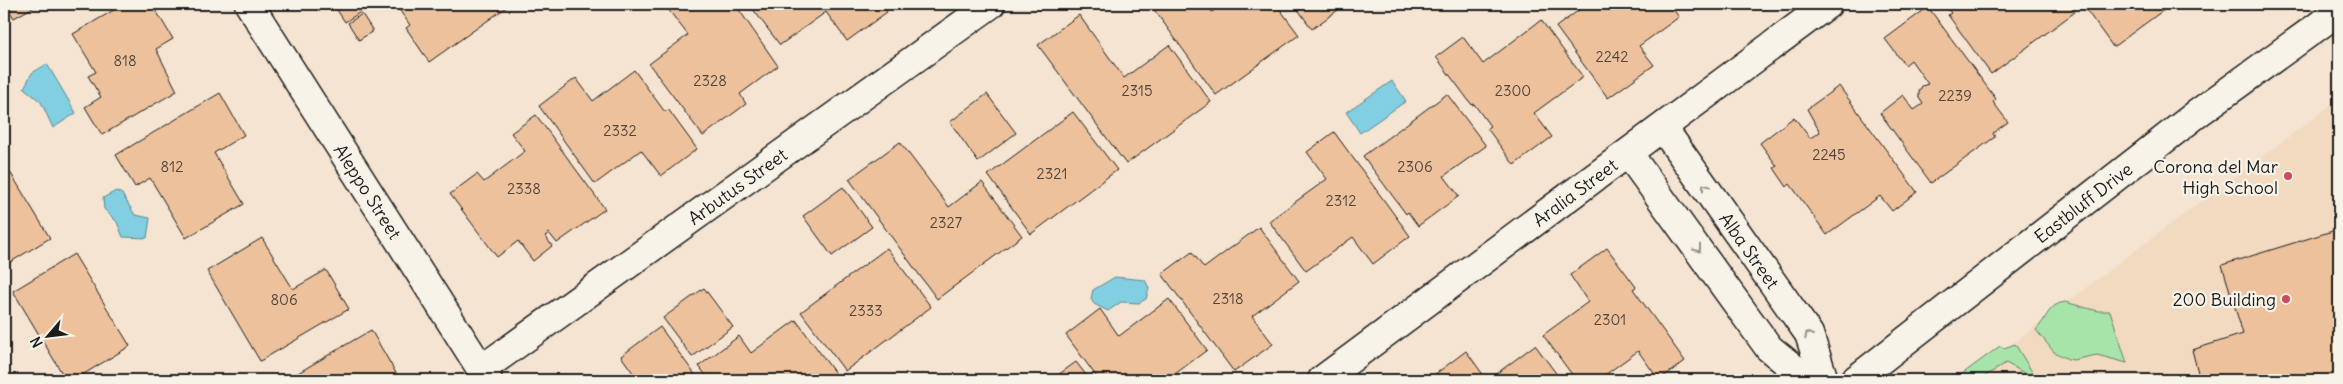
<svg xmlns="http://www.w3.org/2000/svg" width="2343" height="384" font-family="Delius,sans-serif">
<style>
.built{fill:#f2dac1}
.green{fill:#a7e4aa;stroke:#628063}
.water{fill:#82cfe1;stroke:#598792}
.building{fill:#edc19c;stroke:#1c1c1c}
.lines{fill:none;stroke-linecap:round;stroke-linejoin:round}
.street-casing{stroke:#1c1c1c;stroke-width:31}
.secondary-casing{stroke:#1c1c1c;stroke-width:31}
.street{stroke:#f7f3e8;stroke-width:28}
.secondary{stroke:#f7f3e8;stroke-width:28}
.oneway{stroke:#94928c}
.poi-dot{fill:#d1495b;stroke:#f7f3e8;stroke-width:2}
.labels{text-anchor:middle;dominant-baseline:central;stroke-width:4.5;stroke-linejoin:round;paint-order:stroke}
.number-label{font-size:15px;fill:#50453c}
.poi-label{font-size:18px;fill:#1c1c1c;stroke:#f7f3e8;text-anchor:end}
.street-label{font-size:18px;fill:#1c1c1c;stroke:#f7f3e8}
</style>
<rect width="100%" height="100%" fill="#f4e4d1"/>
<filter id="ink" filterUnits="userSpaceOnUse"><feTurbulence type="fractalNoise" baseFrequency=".02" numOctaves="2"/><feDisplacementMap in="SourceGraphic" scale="10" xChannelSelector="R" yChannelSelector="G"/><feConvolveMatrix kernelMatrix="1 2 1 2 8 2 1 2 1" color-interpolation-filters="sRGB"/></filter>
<g filter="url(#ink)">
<polygon class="built" points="2339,99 2339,380 1965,380 2132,253"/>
<g class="green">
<path d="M2065,302L2098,311H2110L2127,363L2097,355L2073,360L2068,359L2054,352L2036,330C2047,319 2048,304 2065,302Z"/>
<polygon points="2015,344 2037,380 2006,363 1979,380 1954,380 2000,346 2004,348"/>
</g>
<g class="water">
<polygon points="47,64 76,113 53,128 41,102 24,88 32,73"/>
<polygon points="1392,81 1406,101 1360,133 1346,112"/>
<polygon points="116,191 122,194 135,215 150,218 147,238 123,237 117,222 104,209 103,198"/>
<polygon points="1115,277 1145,280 1149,288 1146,299 1139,303 1121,302 1108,311 1094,304 1091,299 1093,290"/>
</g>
<g class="building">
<polygon points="4,4 39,4 14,18 9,10 4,13"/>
<polygon points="124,4 152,4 173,39 156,49 177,91 102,135 85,107 101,97 88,76 96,72 73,34"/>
<polygon points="333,4 373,4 345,22"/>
<polygon points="395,4 511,4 429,62 406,28 410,25"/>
<polygon points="664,4 735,4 778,66 740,94 746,104 703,136 649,64 688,35"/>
<polygon points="749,4 881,4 887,12 847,41 826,12 780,45"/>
<polygon points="1150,4 1205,4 1212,12 1223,4 1276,4 1299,35 1216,95"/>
<polygon points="1294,4 1346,4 1312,29"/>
<polygon points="1587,4 1669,4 1679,17 1639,46 1654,65 1608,98 1556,27"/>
<polygon points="1944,4 2069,4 2075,12 1991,74 1948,15 1951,13"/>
<polygon points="2082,4 2172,4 2113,47"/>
<polygon points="1928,7 1996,99 1993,102 2008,122 1993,133 1995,137 1931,183 1880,113 1903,95 1914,110 1923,104 1919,98 1919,92 1922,86 1928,84 1911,60 1905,65 1885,39"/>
<polygon points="362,14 373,31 359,40 348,23"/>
<polygon points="1079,15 1124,78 1169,45 1211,102 1126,164 1038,45"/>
<polygon points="1541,20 1583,77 1534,113 1552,137 1514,165 1487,128 1490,126 1474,104 1472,105 1436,57 1463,37 1483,64"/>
<polygon points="634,70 665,112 668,109 697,149 661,176 641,150 595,184 539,106 576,78 593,101"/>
<polygon points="1839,86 1917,192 1892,211 1880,196 1827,235 1790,184 1787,187 1774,168 1777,166 1760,143 1794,117 1810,138 1820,132 1807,109"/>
<polygon points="220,93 244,135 214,153 244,204 186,238 150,178 135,187 116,155"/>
<polygon points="987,94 1016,133 978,162 950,122"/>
<polygon points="1447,94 1486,146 1444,176 1459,196 1418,226 1408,212 1406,214 1363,156"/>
<polygon points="1073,112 1117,170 1031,234 988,175"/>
<polygon points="536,115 605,209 557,243 549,233 545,236 552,246 533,261 518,241 497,257 450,194 477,174 484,182 525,151 511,133"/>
<polygon points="1334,132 1410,236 1373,264 1353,237 1306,271 1269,221 1327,179 1307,152"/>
<polygon points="900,142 949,207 982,182 1022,236 937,299 849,179"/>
<polygon points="4,162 50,238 4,266"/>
<polygon points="843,187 872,227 832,256 803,216"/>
<polygon points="1259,227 1299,281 1252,316 1273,344 1234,372 1162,274 1192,252 1204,268"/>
<polygon points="2339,229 2339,380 2200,380 2192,350 2243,334 2222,265"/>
<polygon points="262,238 293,289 326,270 349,309 260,361 207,271"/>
<polygon points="887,248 931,307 845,371 801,312"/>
<polygon points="1607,248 1636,287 1633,289 1685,361 1659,380 1638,351 1598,380 1576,380 1543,335 1588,302 1570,275"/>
<polygon points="74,254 130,346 74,380 66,380 13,291"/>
<polygon points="704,288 733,327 692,357 663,318"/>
<polygon points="1169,299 1207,350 1167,380 1099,380 1066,335 1100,309 1119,336"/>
<polygon points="796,320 837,376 832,380 709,380 699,366 739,336 751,353"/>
<polygon points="660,327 699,380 638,380 621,356"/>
<polygon points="371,330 400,380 286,380"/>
<polygon points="1535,345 1561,380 1488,380"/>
<polygon points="1466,351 1487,380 1431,380 1430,378"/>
<polygon points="1076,362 1090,380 1051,380"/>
</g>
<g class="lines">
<g class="street-casing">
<g id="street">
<path id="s1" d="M249,4L488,380"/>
<path id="s2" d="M1663,128L1809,334L1824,380"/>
<polyline points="1628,153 1769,348 1808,380"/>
<path id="s3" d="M482,369L991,4"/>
<path id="s4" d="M1322,380L1828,4"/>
</g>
</g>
<g class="secondary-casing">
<g id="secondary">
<path id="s5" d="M1855,380L2198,113L2339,11"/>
</g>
</g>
<use href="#street" class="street"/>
<use href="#secondary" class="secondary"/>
</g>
<defs><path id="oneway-chevron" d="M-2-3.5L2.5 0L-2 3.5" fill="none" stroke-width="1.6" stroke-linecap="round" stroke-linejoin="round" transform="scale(1.25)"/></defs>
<g class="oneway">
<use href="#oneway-chevron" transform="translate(1705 187) rotate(-125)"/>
<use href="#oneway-chevron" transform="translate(1698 249) rotate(54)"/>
<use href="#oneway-chevron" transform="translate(1808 335) rotate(-118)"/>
</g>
</g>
<g class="poi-dot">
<circle cx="2288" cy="176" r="5"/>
<circle cx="2286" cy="299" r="5"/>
</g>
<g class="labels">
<g class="number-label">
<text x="1612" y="56">2242</text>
<text x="125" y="60">818</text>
<text x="710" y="80">2328</text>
<text x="1137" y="90">2315</text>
<text x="1513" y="90">2300</text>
<text x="1955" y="95">2239</text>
<text x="620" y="130">2332</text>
<text x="1829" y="154">2245</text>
<text x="172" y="166">812</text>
<text x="1415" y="166">2306</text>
<text x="1052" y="173">2321</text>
<text x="524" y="188">2338</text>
<text x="1341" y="200">2312</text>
<text x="946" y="222">2327</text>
<text x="1228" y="298">2318</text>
<text x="284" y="299">806</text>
<text x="866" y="310">2333</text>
<text x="1610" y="319">2301</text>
</g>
<g class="poi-label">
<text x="2278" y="166">Corona del Mar<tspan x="2278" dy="21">High School</tspan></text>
<text x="2276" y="299">200 Building</text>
</g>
<g class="street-label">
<text stroke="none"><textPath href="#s3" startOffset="314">Arbutus Street</textPath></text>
<text stroke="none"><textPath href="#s1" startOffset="222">Aleppo Street</textPath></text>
<text stroke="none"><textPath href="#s4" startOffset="315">Aralia Street</textPath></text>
<text stroke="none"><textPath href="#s5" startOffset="289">Eastbluff Drive</textPath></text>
<text stroke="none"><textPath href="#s2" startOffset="150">Alba Street</textPath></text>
</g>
</g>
<rect width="2343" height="384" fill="none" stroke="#f7f3e8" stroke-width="20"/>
<rect x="10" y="10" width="2323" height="364" fill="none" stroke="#1c1c1c" stroke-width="2" filter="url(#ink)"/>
<g transform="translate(48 336) rotate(242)" stroke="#f7f3e8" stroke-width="4" paint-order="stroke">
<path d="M0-4L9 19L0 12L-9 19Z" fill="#1c1c1c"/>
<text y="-8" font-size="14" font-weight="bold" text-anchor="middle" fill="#1c1c1c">N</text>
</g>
</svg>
